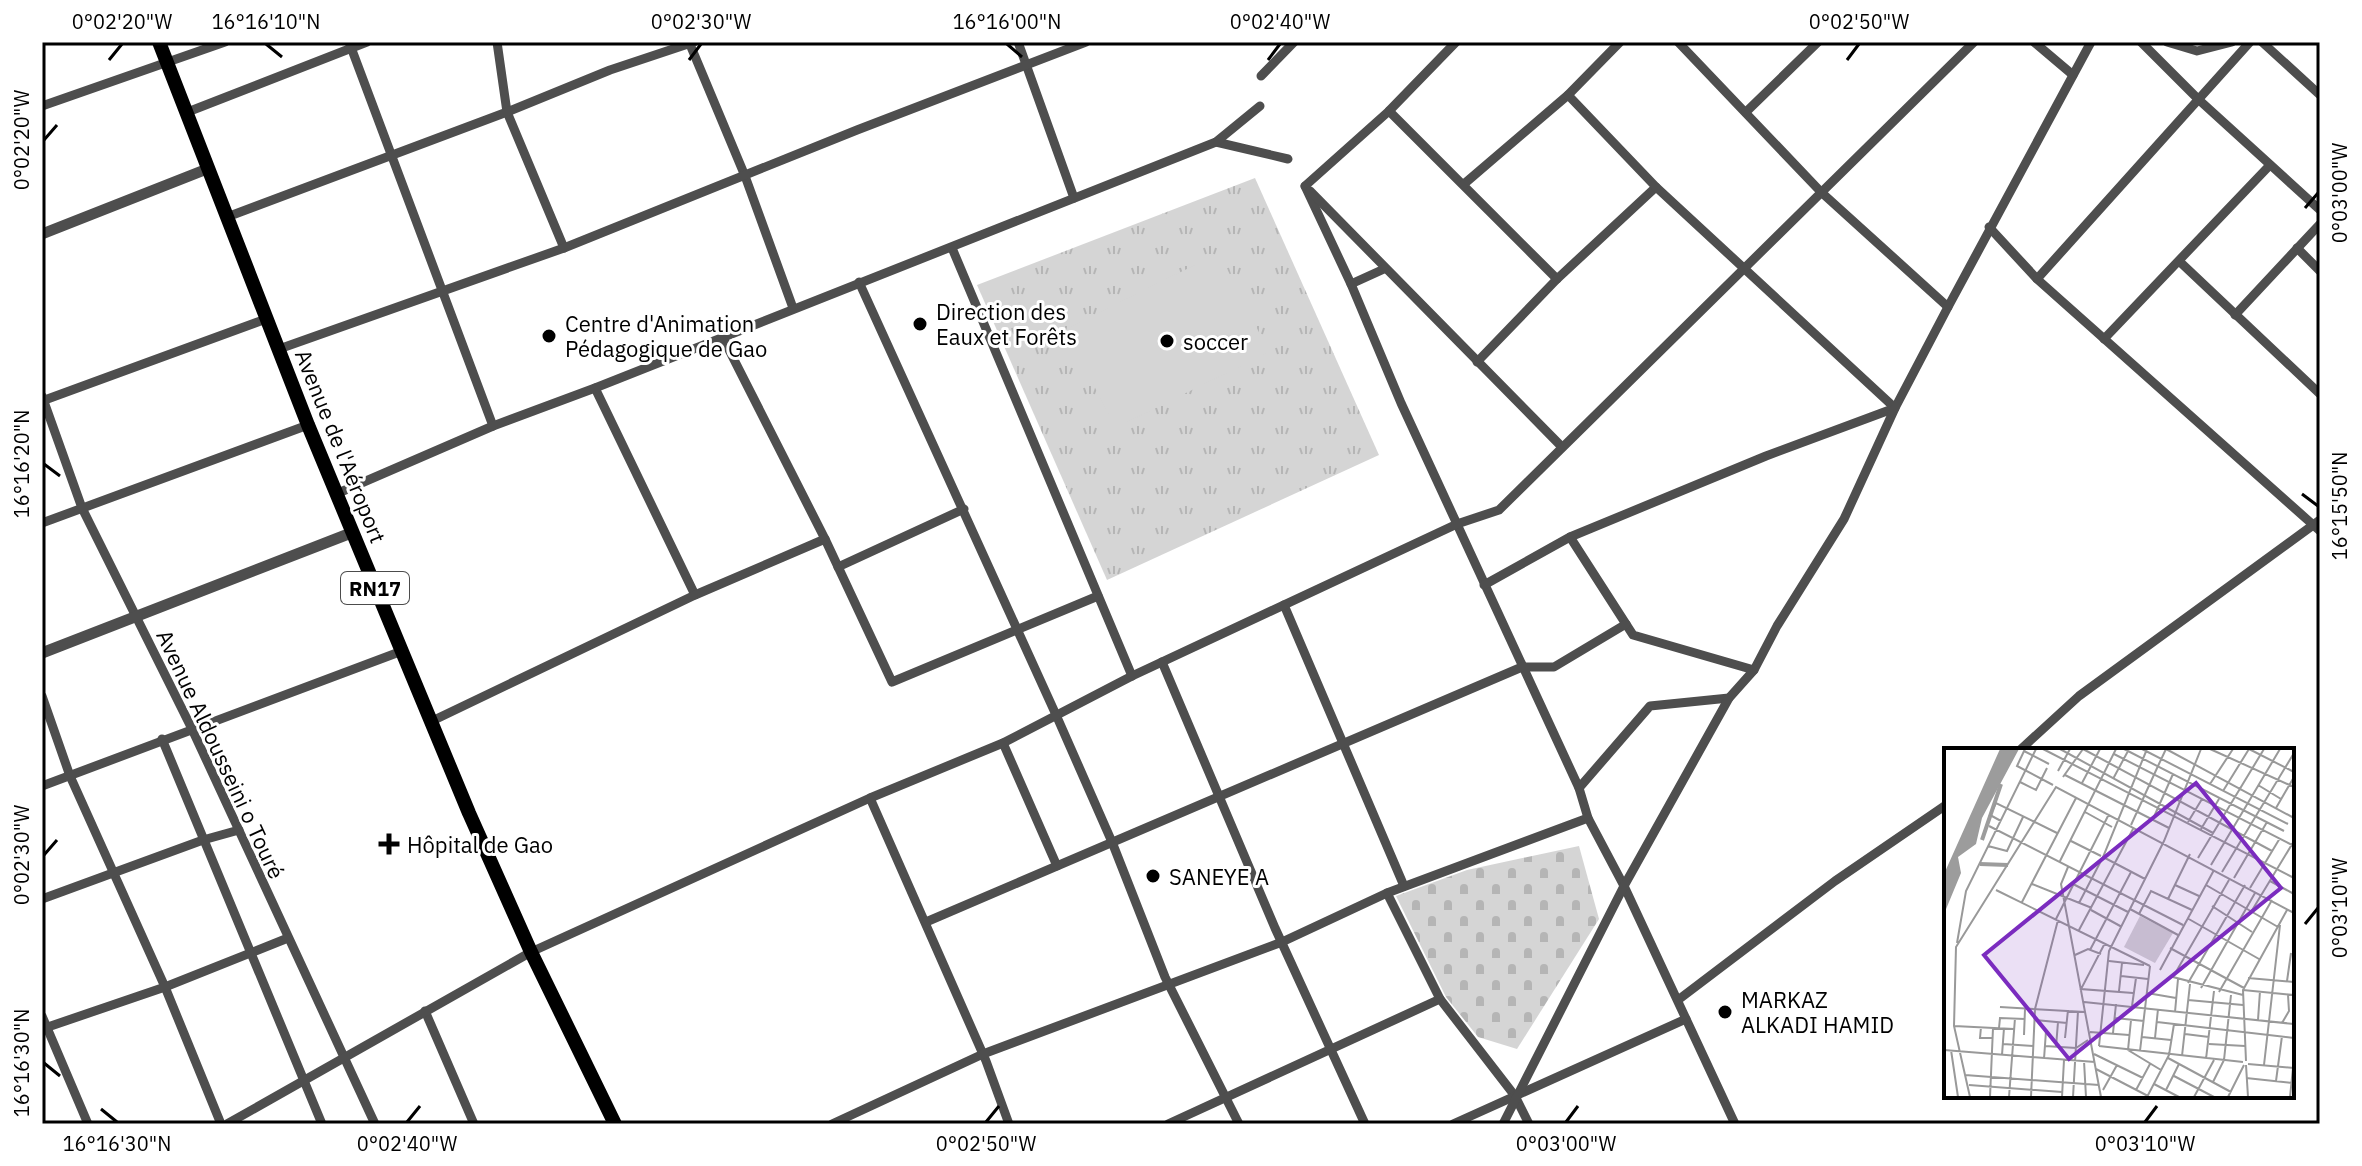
<svg xmlns="http://www.w3.org/2000/svg" width="2362" height="1166" font-family="'IBM Plex Sans',sans-serif">
<style>
.grass{fill:url(#grass-tufts)}
.cemetery{fill:url(#cemetery-stones)}
.pitch{fill:#d5d5d5}
.lines{fill:none;stroke-linecap:round;stroke-linejoin:round}
.minor{stroke:#4e4e4e;stroke-width:9}
.tertiary{stroke:#4e4e4e;stroke-width:11}
.primary{stroke:#000;stroke-width:14}
.ticks{fill:none;stroke:#000;stroke-width:3}
.poi-dot{fill:#000;stroke:#fff;stroke-width:3}
.labels{text-anchor:middle;dominant-baseline:central;stroke-width:6;stroke-linejoin:round;paint-order:stroke}
.shield{fill:#fff;stroke:#4c4c4c;stroke-width:2}
.shield-label{font-size:20px;font-weight:bold;fill:#000}
.poi-label{font-size:22px;fill:#000;stroke:#fff;text-anchor:start}
.street-label{font-size:22px;fill:#000;stroke:#fff}
.inset-river{fill:none;stroke:#9c9c9c;stroke-width:4}
.inset-road{fill:none;stroke:#999;stroke-width:2}
.view{fill:#7b2cbf;fill-opacity:0.15;stroke:#7b2cbf;stroke-width:4}
.inset-edge{fill:none;stroke:#000;stroke-width:4}
.neatline{fill:none;stroke:#000;stroke-width:3}
.ticks-label{font-size:20px;text-anchor:middle;fill:#000}
</style>
<defs>
<pattern id="grass-tufts" width="24" height="20" patternUnits="userSpaceOnUse" patternTransform="scale(2)"><rect width="24" height="20" fill="#d5d5d5"/><path d="M3 7l-1-3M5 7V3M7 7l1-3M15 17l-1-3M17 17v-4M19 17l1-3" fill="none" stroke="#b5b5b5"/></pattern>
<pattern id="cemetery-stones" width="16" height="16" patternUnits="userSpaceOnUse" patternTransform="scale(2)"><rect width="16" height="16" fill="#d5d5d5"/><path d="M2 7V4a2 2 0 0 1 4 0v3zM10 15v-3a2 2 0 0 1 4 0v3z" fill="#b5b5b5"/></pattern>
</defs>
<rect width="100%" height="100%" fill="#fff"/>
<polygon class="grass" points="1255,178 1379,455 1107,580 977,285"/>
<polygon class="cemetery" points="1579,846 1599,919 1517,1049 1478,1037 1446,997 1396,896 1467,870"/>
<polygon class="pitch" points="1219,253 1269,352 1115,428 1066,329"/>
<g class="lines">
<g class="minor">
<polyline points="349,42 493,426"/>
<polyline points="497,42 507,112 564,248"/>
<polyline points="689,42 745,176 793,308"/>
<polyline points="1018,42 1074,198"/>
<polyline points="1678,42 1821,192 1948,307"/>
<polyline points="2034,42 2073,75"/>
<polyline points="2141,42 2198,99 2320,210"/>
<polyline points="2167,42 2197,51 2232,42"/>
<polyline points="2262,42 2320,95"/>
<polyline points="1261,76 1294,42"/>
<polyline points="42,106 225,42"/>
<polyline points="1389,111 1557,279"/>
<polyline points="1746,112 1818,42"/>
<polyline points="185,113 367,42"/>
<polyline points="1216,142 1288,159"/>
<polyline points="1464,184 1568,95 1620,42"/>
<polyline points="1305,186 1351,284 1401,403 1579,788 1588,818 1624,886 1735,1124"/>
<polyline points="1305,186 1389,111 1456,42"/>
<polyline points="1310,191 1562,447"/>
<polyline points="227,217 507,112 610,70 694,42"/>
<polyline points="1989,227 2037,279 2320,531"/>
<polyline points="952,248 1132,676"/>
<polyline points="2297,248 2320,271"/>
<polyline points="2179,261 2320,394"/>
<polyline points="2037,279 2250,42"/>
<polyline points="859,282 1057,717 1112,842 1165,977 1239,1124"/>
<polyline points="1351,284 1384,269"/>
<polyline points="2235,315 2320,224"/>
<polyline points="722,336 825,539 892,682 1098,596"/>
<polyline points="2104,339 2270,165"/>
<polyline points="279,349 564,248 857,130 1086,42"/>
<polyline points="1477,362 1557,279 1656,187"/>
<polyline points="595,388 695,595"/>
<polyline points="42,396 82,508 192,729 375,1124"/>
<polyline points="42,401 266,319"/>
<polyline points="336,494 493,426 595,388 1216,142 1260,106"/>
<polyline points="42,523 308,425"/>
<polyline points="1570,537 1633,635 1754,670"/>
<polyline points="838,567 964,509"/>
<polyline points="1484,585 1570,537 1766,456 1895,408 1656,187 1568,95"/>
<polyline points="1284,605 1404,886"/>
<polyline points="1162,662 1275,928 1365,1124"/>
<polyline points="42,696 70,776 165,987 221,1124"/>
<polyline points="432,721 695,595 825,539"/>
<polyline points="162,739 322,1124"/>
<polyline points="1003,743 1057,866"/>
<polyline points="2020,750 2079,696 2320,520"/>
<polyline points="42,786 402,651"/>
<polyline points="1579,788 1650,706 1729,698"/>
<polyline points="870,798 986,1061 1009,1124"/>
<polyline points="1387,893 1440,999 1515,1096 1529,1124"/>
<polyline points="42,899 203,840 239,830"/>
<polyline points="926,922 1522,667 1554,667 1626,624"/>
<polyline points="1678,1000 1835,881 1946,805"/>
<polyline points="425,1011 474,1124"/>
<polyline points="42,1016 88,1124"/>
<polyline points="42,1029 165,987 288,938"/>
<polyline points="227,1124 531,952 870,798 1003,743 1132,676 1457,524 1499,510 1974,42"/>
<polyline points="832,1124 983,1054 1282,942 1387,893 1588,818"/>
<polyline points="1168,1124 1440,999"/>
<polyline points="1453,1124 1686,1019"/>
<polyline points="1503,1124 1624,886 1729,698 1754,670 1777,626 1844,519 1895,408 1948,307 2091,42"/>
</g>
<g class="tertiary">
<polyline points="42,234 207,169"/>
<polyline points="42,653 351,533"/>
</g>
<polyline class="primary" points="159,42 308,425 469,813 531,952 615,1124"/>
</g>
<path class="ticks" d="M266,44L282,57M1007,44L1022,57M109,60L122,44M689,60L701,44M1268,60L1280,44M1847,60L1859,44M44,140L57,125M2305,208L2318,193M44,464L60,476M2302,494L2318,506M44,855L57,840M2305,924L2318,908M44,1063L60,1076M101,1109L117,1122M407,1122L420,1106M986,1122L999,1106M1566,1122L1578,1106M2145,1122L2157,1106"/>
<g class="poi-dot">
<circle cx="920" cy="324" r="8"/>
<circle cx="549" cy="336" r="8"/>
<circle cx="1167" cy="341" r="8"/>
<path d="M385 832h8v8h8v8h-8v8h-8v-8h-8v-8h8z"/>
<circle cx="1153" cy="876" r="8"/>
<circle cx="1725" cy="1012" r="8"/>
</g>
<g class="labels">
<rect class="shield" x="341" y="572" width="68" height="32" rx="6"/>
<g class="shield-label">
<text x="375" y="588">RN17</text>
</g>
<g class="poi-label">
<text x="936" y="311">Direction des<tspan x="936" dy="25">Eaux et Forêts</tspan></text>
<text x="565" y="323">Centre d'Animation<tspan x="565" dy="25">Pédagogique de Gao</tspan></text>
<text x="1183" y="341">soccer</text>
<text x="407" y="844">Hôpital de Gao</text>
<text x="1169" y="876">SANEYE A</text>
<text x="1741" y="999">MARKAZ<tspan x="1741" dy="25">ALKADI HAMID</tspan></text>
</g>
<g class="street-label">
<text transform="translate(341 446) rotate(68)">Avenue de l'Aéroport</text>
<text transform="translate(221 754) rotate(65)">Avenue Aldousseini o Touré</text>
</g>
</g>
<g transform="translate(1944 748)">
<rect width="350" height="350" fill="#fff"/>
<path d="M196,168L229,185L211,215L180,199Z" fill="#d5d5d5"/>
<path d="M56,1H75L38,70L32,96L14,109L17,125L0,166V126Z" fill="#9c9c9c"/>
<path class="inset-river" d="M38,92L57,36M36,116L64,117"/>
<path class="inset-road" d="M81,1L73,18L109,37M99,1L350,130M116,1L269,85M139,1L328,103M180,1L340,83M198,1L344,76M266,1L350,39M305,1L350,24M80,3L105,16M170,6L350,98M114,23L126,1M121,27L225,80M119,29L139,1M169,31L184,3M76,34L92,42L103,20M138,35L156,1M266,36L289,1M314,37L337,51M279,43L305,1M332,60L350,29M141,64L168,79M209,71L229,26M57,73L46,67L52,55L113,85M244,74L258,51M187,77L214,18L222,1L350,70M45,78L239,177M257,81L275,51M127,93L157,108M44,98L63,103L79,69M254,110L320,1M116,113L172,1M267,117L336,1M124,119L117,136L157,349M278,124L350,5M290,130L323,74M201,131L159,109L203,1M285,132L229,229L299,247M326,133L350,146M88,136L148,160M129,136L184,164M231,137L255,148M262,137L334,179M306,140L336,90M52,142L206,218M224,151L246,106M78,154L132,50M135,155L159,109M268,158L308,184M186,161L234,187M147,162L178,179M307,164L350,93M195,166L207,143L248,162M243,170L315,211M112,171L165,66M135,182L189,81M13,195L22,143L92,1M161,195L137,241L189,245M226,200L300,240M146,202L187,124M131,207L144,201L157,206M165,213L200,217M216,222L270,122M177,228L204,231M304,230L350,234M343,233L347,205M244,235L301,137M257,240L311,145M299,242L350,247M175,243L178,215M275,244L328,152M203,245L232,250M244,252L299,257M140,254L350,276M188,258L192,230M56,259L141,264M231,264L234,231M171,270L200,273M91,272L123,275M187,272L184,302L217,322M314,272L316,243M213,274L350,290M338,275L345,263L344,247M10,278L70,281M37,279L36,290H49M55,280L56,270L81,271M146,284L185,287M169,285L172,256M241,286L265,289M80,287L81,261M198,289L227,292M121,290L124,262M211,290L214,261M59,296L89,298M265,296L301,298M101,298L132,300L144,292M155,298L165,203L220,93L257,1M155,298L299,314M112,299L114,274M0,302L151,314M7,302L14,349M196,303L206,218M150,306L199,330M58,307L60,280M238,308L246,236M224,310L287,344M100,311L102,283M262,311L270,243M140,313L142,349M302,313L299,242L343,162M304,316L350,320M302,317L304,349M320,317L336,177M152,321L204,348M21,327L155,337M230,328L270,349M302,330L348,335M332,333L338,288M269,334L280,312L287,247M210,336L235,349M25,337L118,344M159,342L173,317M192,342L206,316M222,342L235,316M26,349L10,278L12,199L112,39L350,165M46,349L49,280M65,349L71,270M87,349L91,261L114,172M118,349L120,312M129,349L134,263M203,349L225,307L230,276M250,349L270,312M284,349L300,317M346,349L349,320"/>
<path class="view" d="M252,35L337,140L125,311L40,207Z"/>
<rect width="350" height="350" class="inset-edge"/>
</g>
<rect width="2362" height="1166" fill="none" stroke="#ffffff" stroke-width="88"/>
<rect x="44" y="44" width="2274" height="1078" class="neatline"/>
<g class="ticks-label">
<text x="122" y="29">0°02'20"W</text>
<text x="266" y="29">16°16'10"N</text>
<text x="701" y="29">0°02'30"W</text>
<text x="1007" y="29">16°16'00"N</text>
<text x="1280" y="29">0°02'40"W</text>
<text x="1859" y="29">0°02'50"W</text>
<text transform="translate(22 140) rotate(-90)" y="7">0°02'20"W</text>
<text transform="translate(2340 193) rotate(-90)" y="7">0°03'00"W</text>
<text transform="translate(22 464) rotate(-90)" y="7">16°16'20"N</text>
<text transform="translate(2340 506) rotate(-90)" y="7">16°15'50"N</text>
<text transform="translate(22 855) rotate(-90)" y="7">0°02'30"W</text>
<text transform="translate(2340 908) rotate(-90)" y="7">0°03'10"W</text>
<text transform="translate(22 1063) rotate(-90)" y="7">16°16'30"N</text>
<text x="117" y="1151">16°16'30"N</text>
<text x="407" y="1151">0°02'40"W</text>
<text x="986" y="1151">0°02'50"W</text>
<text x="1566" y="1151">0°03'00"W</text>
<text x="2145" y="1151">0°03'10"W</text>
</g>
</svg>
